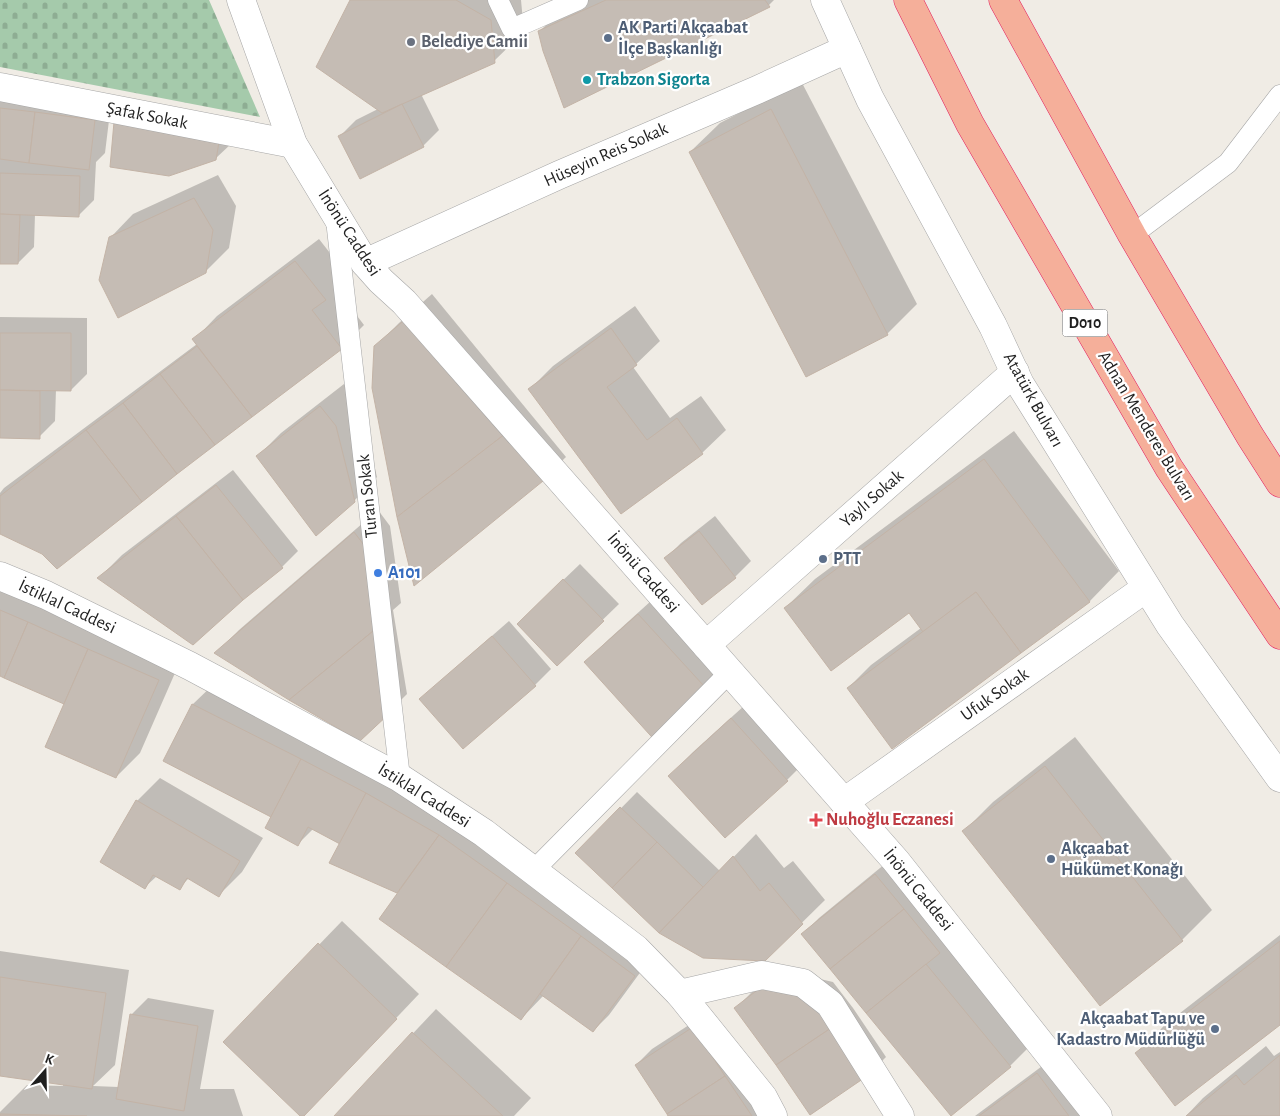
<svg xmlns="http://www.w3.org/2000/svg" width="1280" height="1116" font-family="'Alegreya Sans',sans-serif">
<style>
.cemetery{fill:url(#cemetery-stones)}
.shadow{fill:#0003}
.building{fill:#c5bcb4;stroke:#c3b3a6}
.lines{fill:none;stroke-linecap:round;stroke-linejoin:round}
.service-casing{stroke:#a6a6a6;stroke-width:21}
.pedestrian-casing{stroke:#a6a6a6;stroke-width:29}
.minor-casing{stroke:#a6a6a6;stroke-width:29}
.trunk-casing{stroke:#e31d5e;stroke-width:29}
.service{stroke:#fff;stroke-width:20}
.pedestrian{stroke:#fff;stroke-width:28}
.minor{stroke:#fff;stroke-width:28}
.trunk{stroke:#f5af9a;stroke-width:28}
.service-dot{fill:#5c6f8a;stroke:#fff;stroke-width:2}
.worship-dot{fill:#6b7280;stroke:#fff;stroke-width:2}
.culture-dot{fill:#0f9aa8;stroke:#fff;stroke-width:2}
.shop-dot{fill:#3f7fe0;stroke:#fff;stroke-width:2}
.health-dot{fill:#e0444e;stroke:#fff;stroke-width:2}
.labels{text-anchor:middle;dominant-baseline:central;stroke-width:4.5;stroke-linejoin:round;paint-order:stroke}
.shield{fill:#fff;stroke:#626262;stroke-width:1}
.shield-label{font-size:16px;font-weight:bold;fill:#1f1f1f}
.service-label{font-size:18px;font-weight:bold;fill:#4e5e75;stroke:#fff;text-anchor:start}
.worship-label{font-size:18px;font-weight:bold;fill:#5b616d;stroke:#fff;text-anchor:start}
.culture-label{font-size:18px;font-weight:bold;fill:#0d838f;stroke:#fff;text-anchor:start}
.street-label{font-size:18px;fill:#1f1f1f;stroke:#fff}
.shop-label{font-size:18px;font-weight:bold;fill:#366cbe;stroke:#fff;text-anchor:start}
.health-label{font-size:18px;font-weight:bold;fill:#be3a42;stroke:#fff;text-anchor:start}
</style>
<defs>
<pattern id="cemetery-stones" width="16" height="16" patternUnits="userSpaceOnUse" patternTransform="scale(1.25)"><rect width="16" height="16" fill="#a5caab"/><path d="M2 7V4a2 2 0 0 1 4 0v3zM10 15v-3a2 2 0 0 1 4 0v3z" fill="#8ead93"/></pattern>
</defs>
<rect width="100%" height="100%" fill="#f0ece5"/>
<polygon class="cemetery" points="0,0 209,0 260,117 0,67"/>
<g class="shadow">
<polygon points="351,0 521,0 524,32 494,61 421,94 439,130 423,146 340,136 356,120 378,109"/>
<polygon points="573,0 774,0 769,5 540,31 570,1"/>
<polygon points="801,81 917,304 887,334 690,152 720,123"/>
<polygon points="0,90 111,104 105,153 96,162 94,200 78,216 35,214 34,247 18,263 0,263"/>
<polygon points="115,123 232,143 215,159"/>
<polygon points="218,175 236,206 229,248 205,272 110,238 133,214"/>
<polygon points="319,239 348,276 336,288 364,325 341,348 141,501 43,553 0,532 0,493 4,488 197,344 194,340 217,316"/>
<polygon points="432,294 566,457 542,480 375,347 399,323"/>
<polygon points="635,306 660,341 633,367 670,418 701,396 726,430 702,453 621,513 530,389 553,366"/>
<polygon points="0,317 87,318 87,374 71,390 56,389 55,421 39,437 0,437"/>
<polygon points="344,384 359,403 377,477 354,501 258,456 281,433"/>
<polygon points="1014,431 1119,571 1090,601 1021,652 848,688 871,665 921,628 909,611 785,608 815,579"/>
<polygon points="233,470 298,551 282,567 99,578 122,555"/>
<polygon points="378,510 390,526 401,603 393,610 407,694 390,711 216,653 239,630"/>
<polygon points="715,516 751,561 735,577 665,559 681,543"/>
<polygon points="580,564 619,604 557,664 534,608"/>
<polygon points="0,587 182,657 140,753 116,777 66,703 0,674"/>
<polygon points="662,591 736,672 713,696 586,662 609,639"/>
<polygon points="509,621 551,669 535,685 463,747 437,684"/>
<polygon points="217,681 382,777 650,959 609,1015 593,1031 544,995 521,1019 402,886 397,891 341,843 313,829 298,844 272,817 164,761 193,704"/>
<polygon points="755,696 810,757 787,780 725,837 670,776 693,752"/>
<polygon points="1075,737 1212,910 1182,940 1101,1004 964,831 993,802"/>
<polygon points="160,778 263,838 242,872 219,895 189,878 179,888 157,876 145,887 137,801"/>
<polygon points="637,792 720,871 756,834 784,868 793,861 825,900 764,960 665,929 577,853"/>
<polygon points="891,859 1033,1043 1010,1066 803,934 819,918"/>
<polygon points="342,921 419,994 325,1093 225,1042"/>
<polygon points="1280,935 1280,1023 1136,1053 1166,1024"/>
<polygon points="0,951 129,970 115,1065 93,1086 119,1087 132,1014 148,998 214,1010 200,1089 234,1089 243,1116 0,1116 0,1112 27,1085 63,1086 63,1084 0,1075"/>
<polygon points="781,970 833,982 853,1008 886,1057 870,1073 736,1008 752,992"/>
<polygon points="436,1009 531,1098 514,1116 335,1116"/>
<polygon points="709,1012 778,1116 670,1116 636,1065 652,1049"/>
<polygon points="1266,1046 1274,1056 1280,1052 1280,1116 1186,1116 1203,1098"/>
<polygon points="1053,1058 1096,1116 975,1116"/>
</g>
<g class="building">
<polygon points="350,0 456,0 491,20 495,63 382,113 316,67"/>
<polygon points="606,0 765,0 770,7 564,108 543,51 538,31"/>
<polygon points="402,104 424,147 360,179 338,136"/>
<polygon points="0,108 35,112 29,163 0,159"/>
<polygon points="771,109 888,335 806,377 689,152"/>
<polygon points="35,112 95,120 89,170 29,163"/>
<polygon points="114,122 219,142 216,160 169,176 110,167"/>
<polygon points="0,173 80,176 79,217 0,214"/>
<polygon points="194,198 213,230 206,273 118,318 99,280 109,237"/>
<polygon points="0,214 20,215 18,264 0,264"/>
<polygon points="295,261 326,300 312,310 342,349 252,417 192,339"/>
<polygon points="408,317 505,434 397,517 372,388 374,346"/>
<polygon points="611,328 637,365 607,387 647,440 677,418 703,454 621,514 528,389"/>
<polygon points="0,333 71,333 71,391 0,390"/>
<polygon points="197,346 252,417 215,445 160,374"/>
<polygon points="160,374 215,445 177,474 123,403"/>
<polygon points="0,390 40,391 40,439 0,438"/>
<polygon points="123,403 177,474 142,502 86,430"/>
<polygon points="320,406 336,426 355,502 316,536 256,456"/>
<polygon points="86,430 142,502 57,569 42,554 0,534 0,496"/>
<polygon points="505,434 543,481 414,586 397,517"/>
<polygon points="984,459 1090,602 1021,653 976,592 923,632 909,613 831,671 784,608"/>
<polygon points="216,485 283,568 243,600 176,516"/>
<polygon points="176,516 243,600 193,645 97,578"/>
<polygon points="699,531 736,578 702,605 664,558"/>
<polygon points="354,532 367,549 378,627 289,700 214,653"/>
<polygon points="563,579 604,621 557,666 517,624"/>
<polygon points="976,592 1021,653 892,749 847,688"/>
<polygon points="0,610 28,622 4,678 0,676"/>
<polygon points="638,614 714,697 659,745 584,662"/>
<polygon points="28,622 88,649 64,704 4,678"/>
<polygon points="378,627 391,712 360,741 289,700"/>
<polygon points="492,636 536,686 463,749 419,699"/>
<polygon points="88,649 159,680 116,778 45,747"/>
<polygon points="192,704 301,759 271,817 163,761"/>
<polygon points="731,718 788,781 725,838 668,776"/>
<polygon points="301,759 366,793 340,844 308,827 298,846 265,828"/>
<polygon points="1045,766 1183,941 1100,1006 962,831"/>
<polygon points="366,793 439,835 397,893 329,863"/>
<polygon points="136,800 240,861 219,897 187,878 180,890 153,875 145,889 100,862"/>
<polygon points="620,807 657,842 612,888 575,853"/>
<polygon points="439,835 507,883 446,967 379,919"/>
<polygon points="657,842 703,887 659,933 612,888"/>
<polygon points="733,856 760,891 769,883 803,924 765,961 703,958 659,933"/>
<polygon points="875,874 904,909 830,969 801,934"/>
<polygon points="507,883 581,936 521,1020 446,967"/>
<polygon points="904,909 940,953 866,1013 830,969"/>
<polygon points="581,936 635,976 593,1032 540,994"/>
<polygon points="1280,941 1280,1025 1175,1106 1135,1053"/>
<polygon points="318,943 397,1019 304,1116 300,1116 223,1042"/>
<polygon points="926,964 1011,1067 951,1116 866,1013"/>
<polygon points="0,977 106,993 92,1089 0,1076"/>
<polygon points="764,985 817,997 837,1024 776,1065 734,1008"/>
<polygon points="130,1014 198,1026 184,1111 116,1099"/>
<polygon points="837,1024 870,1074 810,1115 776,1065"/>
<polygon points="693,1027 725,1076 667,1114 635,1065"/>
<polygon points="412,1032 503,1116 334,1116"/>
<polygon points="1280,1055 1280,1116 1186,1116 1236,1075 1244,1085"/>
<polygon points="1037,1073 1069,1116 979,1116"/>
<polygon points="725,1076 752,1116 668,1116 667,1114"/>
<polygon points="0,1114 87,1116 0,1116"/>
</g>
<g class="lines">
<g class="service-casing">
<g id="service">
<polyline points="498,0 512,29 578,0"/>
<polyline points="336,220 400,778"/>
<polyline points="1132,235 1228,163 1280,95"/>
<polyline points="533,871 730,672"/>
</g>
</g>
<g class="pedestrian-casing">
<g id="pedestrian">
<polyline points="706,645 1015,372"/>
<polyline points="680,994 762,975 803,983 830,1004 900,1116"/>
</g>
</g>
<g class="minor-casing">
<g id="minor">
<polyline points="241,0 293,144 365,263 381,281 404,302 896,861 1098,1116"/>
<polyline points="825,0 870,99 993,326 1020,384 1170,625 1280,778"/>
<polyline points="0,87 293,144"/>
<polyline points="365,263 559,175 757,90 847,49"/>
<polyline points="0,576 46,595 190,666 400,778 484,833 636,949 680,994 763,1097 773,1116"/>
<polyline points="844,802 1146,588"/>
</g>
</g>
<g class="trunk-casing">
<g id="trunk">
<polyline points="908,0 970,124 1169,468 1280,635"/>
<polyline points="1003,0 1132,235 1250,436 1280,483"/>
</g>
</g>
<use href="#service" class="service"/>
<use href="#pedestrian" class="pedestrian"/>
<use href="#minor" class="minor"/>
<use href="#trunk" class="trunk"/>
</g>
<g class="service-dot">
<circle cx="608" cy="38" r="5"/>
<circle cx="823" cy="559" r="5"/>
<circle cx="1051" cy="859" r="5"/>
<circle cx="1215" cy="1029" r="5"/>
</g>
<circle class="worship-dot" cx="411" cy="42" r="5"/>
<circle class="culture-dot" cx="587" cy="80" r="5"/>
<circle class="shop-dot" cx="378" cy="573" r="5"/>
<path class="health-dot" d="M813.5 812.5h5v5h5v5h-5v5h-5v-5h-5v-5h5z"/>
<g class="labels">
<rect class="shield" x="1062.5" y="309.5" width="45" height="27" rx="4"/>
<g class="shield-label">
<text x="1085" y="323">D010</text>
</g>
<g class="service-label">
<text x="618" y="28">AK Parti Akçaabat<tspan x="618" dy="21">İlçe Başkanlığı</tspan></text>
<text x="833" y="559">PTT</text>
<text x="1061" y="849">Akçaabat<tspan x="1061" dy="21">Hükümet Konağı</tspan></text>
<text x="1205" y="1019" text-anchor="end">Akçaabat Tapu ve<tspan x="1205" dy="21">Kadastro Müdürlüğü</tspan></text>
</g>
<g class="worship-label">
<text x="421" y="42">Belediye Camii</text>
</g>
<g class="culture-label">
<text x="597" y="80">Trabzon Sigorta</text>
</g>
<g class="street-label">
<text transform="translate(147 116) rotate(11)">Şafak Sokak</text>
<text transform="translate(606 155) rotate(-24)">Hüseyin Reis Sokak</text>
<text transform="translate(349 233) rotate(57)">İnönü Caddesi</text>
<text transform="translate(1033 400) rotate(61)">Atatürk Bulvarı</text>
<text transform="translate(1146 426) rotate(59)">Adnan Menderes Bulvarı</text>
<text transform="translate(368 496) rotate(-96)">Turan Sokak</text>
<text transform="translate(872 499) rotate(-41)">Yaylı Sokak</text>
<text transform="translate(643 573) rotate(49)">İnönü Caddesi</text>
<text transform="translate(67 607) rotate(25)">İstiklal Caddesi</text>
<text transform="translate(995 695) rotate(-35)">Ufuk Sokak</text>
<text transform="translate(424 796) rotate(32)">İstiklal Caddesi</text>
<text transform="translate(918 890) rotate(51)">İnönü Caddesi</text>
</g>
<g class="shop-label">
<text x="388" y="573">A101</text>
</g>
<g class="health-label">
<text x="826" y="820">Nuhoğlu Eczanesi</text>
</g>
</g>
<g transform="translate(45 1071) rotate(20)" stroke="#ffffff" stroke-width="4" paint-order="stroke">
<path d="M0-4L9 19L0 12L-9 19Z" fill="#1f1f1f"/>
<text y="-8" font-size="14" font-weight="bold" text-anchor="middle" fill="#1f1f1f">K</text>
</g>
</svg>
